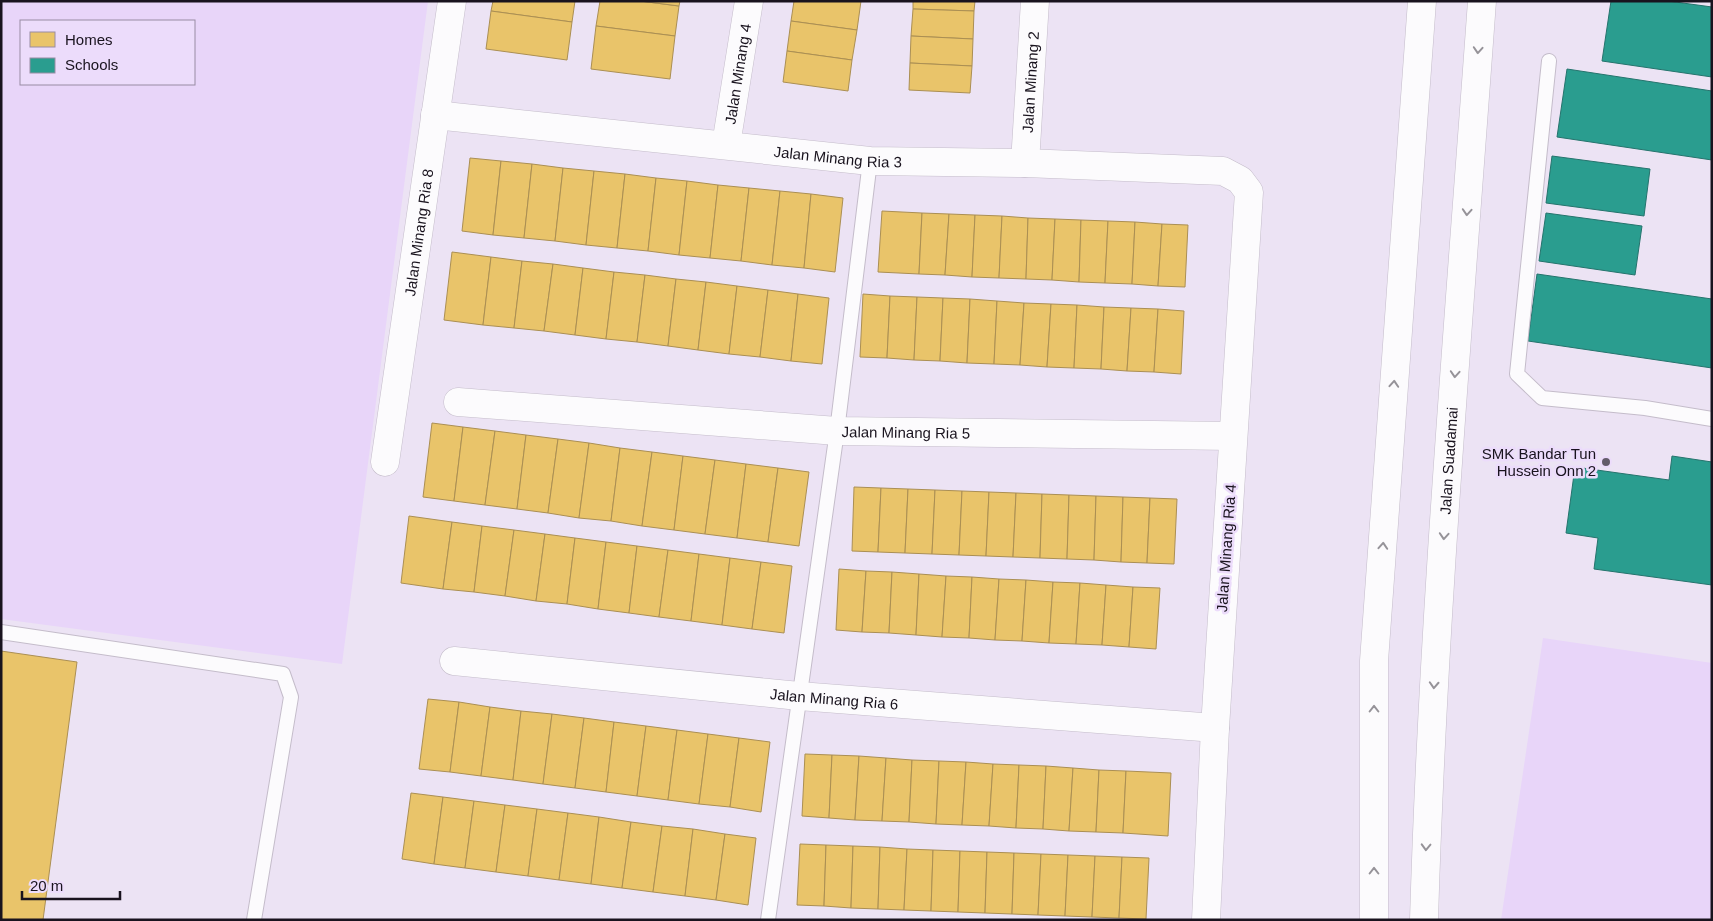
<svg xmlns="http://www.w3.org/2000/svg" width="1713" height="921" font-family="Arial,sans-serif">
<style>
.green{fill:#e8d5f9;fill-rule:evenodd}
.homes{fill:#e9c46a;stroke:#ab8f53}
.schools{fill:#2a9d8f;stroke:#25746d}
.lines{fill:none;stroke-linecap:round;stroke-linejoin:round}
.lane-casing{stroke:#c4bcca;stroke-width:16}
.street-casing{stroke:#c4bcca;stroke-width:29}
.secondary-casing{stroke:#c4bcca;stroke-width:29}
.lane{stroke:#fcfbfd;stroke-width:14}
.street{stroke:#fcfbfd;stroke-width:28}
.secondary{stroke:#fcfbfd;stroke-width:28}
.oneway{stroke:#969399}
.poi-dot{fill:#635c69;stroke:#ecdcfb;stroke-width:2}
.labels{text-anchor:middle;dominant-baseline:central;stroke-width:5;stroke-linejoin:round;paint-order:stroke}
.street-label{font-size:15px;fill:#19131e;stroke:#ecdcfb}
.poi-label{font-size:15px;fill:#19131e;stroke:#ecdcfb;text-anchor:end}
</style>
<rect width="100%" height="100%" fill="#ece3f4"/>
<g class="green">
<path d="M3,1H428L342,664L1,619V11ZM21,21H194V84H21Z"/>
<polygon points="1543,638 1712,663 1712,920 1501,920"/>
</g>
<g class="homes">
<polygon points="493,1 575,1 572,22 491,11"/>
<polygon points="600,1 640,1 679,6 675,36 596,26"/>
<polygon points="640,1 680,1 679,6"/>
<polygon points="794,1 861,1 857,30 791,21"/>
<polygon points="913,1 975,1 974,11 913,9"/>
<polygon points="913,9 974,11 973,39 911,36"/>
<polygon points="491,11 572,22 567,60 486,49"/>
<polygon points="791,21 857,30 852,60 787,51"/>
<polygon points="596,26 675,36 670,79 591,69"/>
<polygon points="911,36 973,39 972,66 910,63"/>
<polygon points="787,51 852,60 848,91 783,82"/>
<polygon points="910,63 972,66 970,93 909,90"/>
<polygon points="470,158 501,161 493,235 462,231"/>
<polygon points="501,161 532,164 524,238 493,235"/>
<polygon points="532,164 563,168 555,241 524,238"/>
<polygon points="563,168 594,171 586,245 555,241"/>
<polygon points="594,171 625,174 617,248 586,245"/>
<polygon points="625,174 656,178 648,251 617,248"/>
<polygon points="656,178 687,181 679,255 648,251"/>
<polygon points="687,181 718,185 710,258 679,255"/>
<polygon points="718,185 749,188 741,261 710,258"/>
<polygon points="749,188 780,191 772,265 741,261"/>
<polygon points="780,191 811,194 804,268 772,265"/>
<polygon points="811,194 843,198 835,272 804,268"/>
<polygon points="882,211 922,213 919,274 878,272"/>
<polygon points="922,213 949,214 945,275 919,274"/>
<polygon points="949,214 975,215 972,277 945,275"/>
<polygon points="975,215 1002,216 999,278 972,277"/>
<polygon points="1002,216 1028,218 1026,279 999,278"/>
<polygon points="1028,218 1055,219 1052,280 1026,279"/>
<polygon points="1055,219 1081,220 1079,282 1052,280"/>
<polygon points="1081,220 1108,221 1105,283 1079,282"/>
<polygon points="1108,221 1135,222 1132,284 1105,283"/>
<polygon points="1135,222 1162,224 1158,286 1132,284"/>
<polygon points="1162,224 1188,225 1185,287 1158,286"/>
<polygon points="452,252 491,257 483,325 444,320"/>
<polygon points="491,257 522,261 514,328 483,325"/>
<polygon points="522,261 553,264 544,331 514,328"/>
<polygon points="553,264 583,268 575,335 544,331"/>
<polygon points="583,268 614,272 606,339 575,335"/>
<polygon points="614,272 645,275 637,342 606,339"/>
<polygon points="645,275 676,279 668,346 637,342"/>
<polygon points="676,279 706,282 698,350 668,346"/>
<polygon points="706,282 737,286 729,354 698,350"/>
<polygon points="737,286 768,290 760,357 729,354"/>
<polygon points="768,290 798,294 791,361 760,357"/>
<polygon points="798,294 829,298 822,364 791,361"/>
<polygon points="863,294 890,296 887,358 860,357"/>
<polygon points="890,296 917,297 914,360 887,358"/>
<polygon points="917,297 943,298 940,361 914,360"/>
<polygon points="943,298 970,299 967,363 940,361"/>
<polygon points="970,299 997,301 994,364 967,363"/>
<polygon points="997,301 1024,303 1020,365 994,364"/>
<polygon points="1024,303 1051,304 1047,367 1020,365"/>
<polygon points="1051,304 1077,305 1074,368 1047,367"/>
<polygon points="1077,305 1104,307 1101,369 1074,368"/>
<polygon points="1104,307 1131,308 1127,371 1101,369"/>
<polygon points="1131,308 1158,309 1154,372 1127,371"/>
<polygon points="1158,309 1184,311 1181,374 1154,372"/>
<polygon points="432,423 463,427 454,501 423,497"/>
<polygon points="463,427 495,431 485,505 454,501"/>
<polygon points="495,431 526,435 517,509 485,505"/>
<polygon points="526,435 558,439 548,513 517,509"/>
<polygon points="558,439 589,443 579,518 548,513"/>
<polygon points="589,443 620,448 611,521 579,518"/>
<polygon points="620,448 652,452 642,526 611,521"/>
<polygon points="652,452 683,456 674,530 642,526"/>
<polygon points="683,456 715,460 705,534 674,530"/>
<polygon points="715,460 746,464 737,538 705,534"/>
<polygon points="746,464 778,468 768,542 737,538"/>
<polygon points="778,468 809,472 799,546 768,542"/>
<polygon points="854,487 881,488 878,552 852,551"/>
<polygon points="881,488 908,489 905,553 878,552"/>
<polygon points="908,489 935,490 932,554 905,553"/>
<polygon points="935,490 962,491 959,555 932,554"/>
<polygon points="962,491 989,492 986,556 959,555"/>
<polygon points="989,492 1016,493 1013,557 986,556"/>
<polygon points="1016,493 1042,494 1040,558 1013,557"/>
<polygon points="1042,494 1069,495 1067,559 1040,558"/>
<polygon points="1069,495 1096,496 1094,560 1067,559"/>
<polygon points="1096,496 1123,497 1121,562 1094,560"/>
<polygon points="1123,497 1150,498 1147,563 1121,562"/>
<polygon points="1150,498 1177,499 1174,564 1147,563"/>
<polygon points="409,516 452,522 443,589 401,583"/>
<polygon points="452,522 482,526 474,592 443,589"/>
<polygon points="482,526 514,530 505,596 474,592"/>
<polygon points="514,530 545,534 536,601 505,596"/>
<polygon points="545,534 575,538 567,604 536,601"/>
<polygon points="575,538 606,542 598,609 567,604"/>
<polygon points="606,542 637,546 629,613 598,609"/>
<polygon points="637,546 668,550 659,617 629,613"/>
<polygon points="668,550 699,554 691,621 659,617"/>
<polygon points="699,554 730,558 722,625 691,621"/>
<polygon points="730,558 761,562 752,629 722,625"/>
<polygon points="761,562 792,566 784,633 752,629"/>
<polygon points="839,569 866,571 862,632 836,630"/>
<polygon points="866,571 892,572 889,633 862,632"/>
<polygon points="892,572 919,574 916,635 889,633"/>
<polygon points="919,574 946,576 942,637 916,635"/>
<polygon points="946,576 972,577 969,638 942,637"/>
<polygon points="972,577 999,579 995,640 969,638"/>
<polygon points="999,579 1026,580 1022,641 995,640"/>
<polygon points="1026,580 1053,582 1049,643 1022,641"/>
<polygon points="1053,582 1080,583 1076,644 1049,643"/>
<polygon points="1080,583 1106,585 1102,645 1076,644"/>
<polygon points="1106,585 1133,587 1129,647 1102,645"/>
<polygon points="1133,587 1160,588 1156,649 1129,647"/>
<polygon points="1,651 77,662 43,920 1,920"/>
<polygon points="428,699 459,702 450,772 419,769"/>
<polygon points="459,702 490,707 481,776 450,772"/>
<polygon points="490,707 521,711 513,780 481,776"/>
<polygon points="521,711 552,714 543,784 513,780"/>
<polygon points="552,714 584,718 575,788 543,784"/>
<polygon points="584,718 614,722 606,792 575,788"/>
<polygon points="614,722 646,726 637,796 606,792"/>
<polygon points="646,726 677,730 668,800 637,796"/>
<polygon points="677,730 708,734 699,804 668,800"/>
<polygon points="708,734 739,738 730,807 699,804"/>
<polygon points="739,738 770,742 761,812 730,807"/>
<polygon points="805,754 832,755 829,818 802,816"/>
<polygon points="832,755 859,756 855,820 829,818"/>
<polygon points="859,756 886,758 882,821 855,820"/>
<polygon points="886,758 912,760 909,822 882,821"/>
<polygon points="912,760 939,761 936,824 909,822"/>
<polygon points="939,761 966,762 962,825 936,824"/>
<polygon points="966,762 993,764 989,826 962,825"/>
<polygon points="993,764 1019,765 1016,828 989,826"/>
<polygon points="1019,765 1046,766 1043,829 1016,828"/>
<polygon points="1046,766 1073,768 1069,831 1043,829"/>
<polygon points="1073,768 1099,770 1096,832 1069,831"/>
<polygon points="1099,770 1126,771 1123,833 1096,832"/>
<polygon points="1126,771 1171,773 1168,836 1123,833"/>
<polygon points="411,793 443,797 434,864 402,859"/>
<polygon points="443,797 474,801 465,868 434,864"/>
<polygon points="474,801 505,805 496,872 465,868"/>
<polygon points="505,805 537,809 528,876 496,872"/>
<polygon points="537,809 568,813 559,880 528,876"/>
<polygon points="568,813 599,817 591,884 559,880"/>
<polygon points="599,817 631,822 622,888 591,884"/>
<polygon points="631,822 662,826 653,892 622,888"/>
<polygon points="662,826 693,829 685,896 653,892"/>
<polygon points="693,829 725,834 716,900 685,896"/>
<polygon points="725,834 756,838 748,905 716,900"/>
<polygon points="800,844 826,845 824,906 797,905"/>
<polygon points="826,845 853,846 851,908 824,906"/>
<polygon points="853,846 880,847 878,909 851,908"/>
<polygon points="880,847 907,849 904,910 878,909"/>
<polygon points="907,849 933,850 931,911 904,910"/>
<polygon points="933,850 960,851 958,912 931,911"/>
<polygon points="960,851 987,852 985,913 958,912"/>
<polygon points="987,852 1014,853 1012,914 985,913"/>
<polygon points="1014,853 1041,854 1038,915 1012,914"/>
<polygon points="1041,854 1068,855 1065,916 1038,915"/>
<polygon points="1068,855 1095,856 1092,917 1065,916"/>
<polygon points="1095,856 1122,857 1119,918 1092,917"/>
<polygon points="1122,857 1149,858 1146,919 1119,918"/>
</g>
<g class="schools">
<polygon points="1611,1 1668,1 1712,7 1712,77 1602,61"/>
<polygon points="1567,69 1712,91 1712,160 1557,137"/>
<polygon points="1552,156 1650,169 1644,216 1546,203"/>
<polygon points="1546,213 1642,226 1635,275 1539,261"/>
<polygon points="1537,274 1712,299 1712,368 1528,341"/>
<polygon points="1672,456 1712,462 1712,585 1594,569 1598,538 1566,533 1575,467 1669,480"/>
</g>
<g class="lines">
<g class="lane-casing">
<g id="lane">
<polyline points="1549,61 1517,374 1542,398 1645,408 1712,419"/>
<polyline points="1,632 283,674 291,697 254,920"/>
<polyline points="768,920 837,431 870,161"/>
</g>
</g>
<g class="street-casing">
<g id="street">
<path id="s1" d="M435,115L870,161L1025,163L1223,171L1240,180L1249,192L1215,728L1206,920"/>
<path id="s2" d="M726,145L749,1"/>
<path id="s3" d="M1025,163L1035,1"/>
<path id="s4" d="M458,402L837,431L1233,436"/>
<path id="s5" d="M385,462L452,1"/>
<path id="s6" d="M454,661L799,696L1215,728"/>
</g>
</g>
<g class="secondary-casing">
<g id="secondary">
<polyline points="1374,920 1374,661 1422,1"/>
<path id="s7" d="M1424,920C1433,613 1460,307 1482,1"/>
</g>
</g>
<use href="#lane" class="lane"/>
<use href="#street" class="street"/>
<use href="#secondary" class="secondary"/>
</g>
<defs><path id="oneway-chevron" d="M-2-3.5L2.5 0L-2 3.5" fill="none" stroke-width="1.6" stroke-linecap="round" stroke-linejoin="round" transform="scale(1.25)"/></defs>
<g class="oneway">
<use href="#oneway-chevron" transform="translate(1478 50) rotate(94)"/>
<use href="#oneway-chevron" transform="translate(1467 212) rotate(94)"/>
<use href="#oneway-chevron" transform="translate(1455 374) rotate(94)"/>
<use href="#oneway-chevron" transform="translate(1394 384) rotate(-86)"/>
<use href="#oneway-chevron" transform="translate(1444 536) rotate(94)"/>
<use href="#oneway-chevron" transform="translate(1383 546) rotate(-86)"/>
<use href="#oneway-chevron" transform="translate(1434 685) rotate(93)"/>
<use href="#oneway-chevron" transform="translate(1374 709) rotate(-90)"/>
<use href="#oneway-chevron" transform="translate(1426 847) rotate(92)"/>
<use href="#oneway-chevron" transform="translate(1374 871) rotate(-90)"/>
</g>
<circle class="poi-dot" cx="1606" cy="462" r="5"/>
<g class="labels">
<g class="street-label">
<text stroke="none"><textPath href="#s2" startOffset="72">Jalan Minang 4</textPath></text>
<text stroke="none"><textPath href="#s3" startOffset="81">Jalan Minang 2</textPath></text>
<text stroke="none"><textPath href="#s1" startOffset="405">Jalan Minang Ria 3</textPath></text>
<text stroke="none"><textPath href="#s5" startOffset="232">Jalan Minang Ria 8</textPath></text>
<text stroke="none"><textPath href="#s4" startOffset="449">Jalan Minang Ria 5</textPath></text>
<text stroke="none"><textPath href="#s7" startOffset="460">Jalan Suadamai</textPath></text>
<text transform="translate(1226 548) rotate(-86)">Jalan Minang Ria 4</text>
<text stroke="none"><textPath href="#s6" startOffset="382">Jalan Minang Ria 6</textPath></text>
</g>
<g class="poi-label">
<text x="1596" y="453">SMK Bandar Tun<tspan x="1596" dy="17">Hussein Onn 2</tspan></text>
</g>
</g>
<rect width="1713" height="921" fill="none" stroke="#19131e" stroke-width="5"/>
<rect x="20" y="20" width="175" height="65" fill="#ecdcfb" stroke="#988ca3"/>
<rect x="30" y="32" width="25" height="15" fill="#e9c46a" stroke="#988ca3"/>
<text x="65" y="45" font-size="15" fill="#19131e">Homes</text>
<rect x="30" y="58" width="25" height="15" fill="#2a9d8f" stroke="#988ca3"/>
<text x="65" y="70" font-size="15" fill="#19131e">Schools</text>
<path d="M22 891v8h98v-8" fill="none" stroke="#19131e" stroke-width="2.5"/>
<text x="30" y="891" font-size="15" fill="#19131e" stroke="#ecdcfb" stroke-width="4" paint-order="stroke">20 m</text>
</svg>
